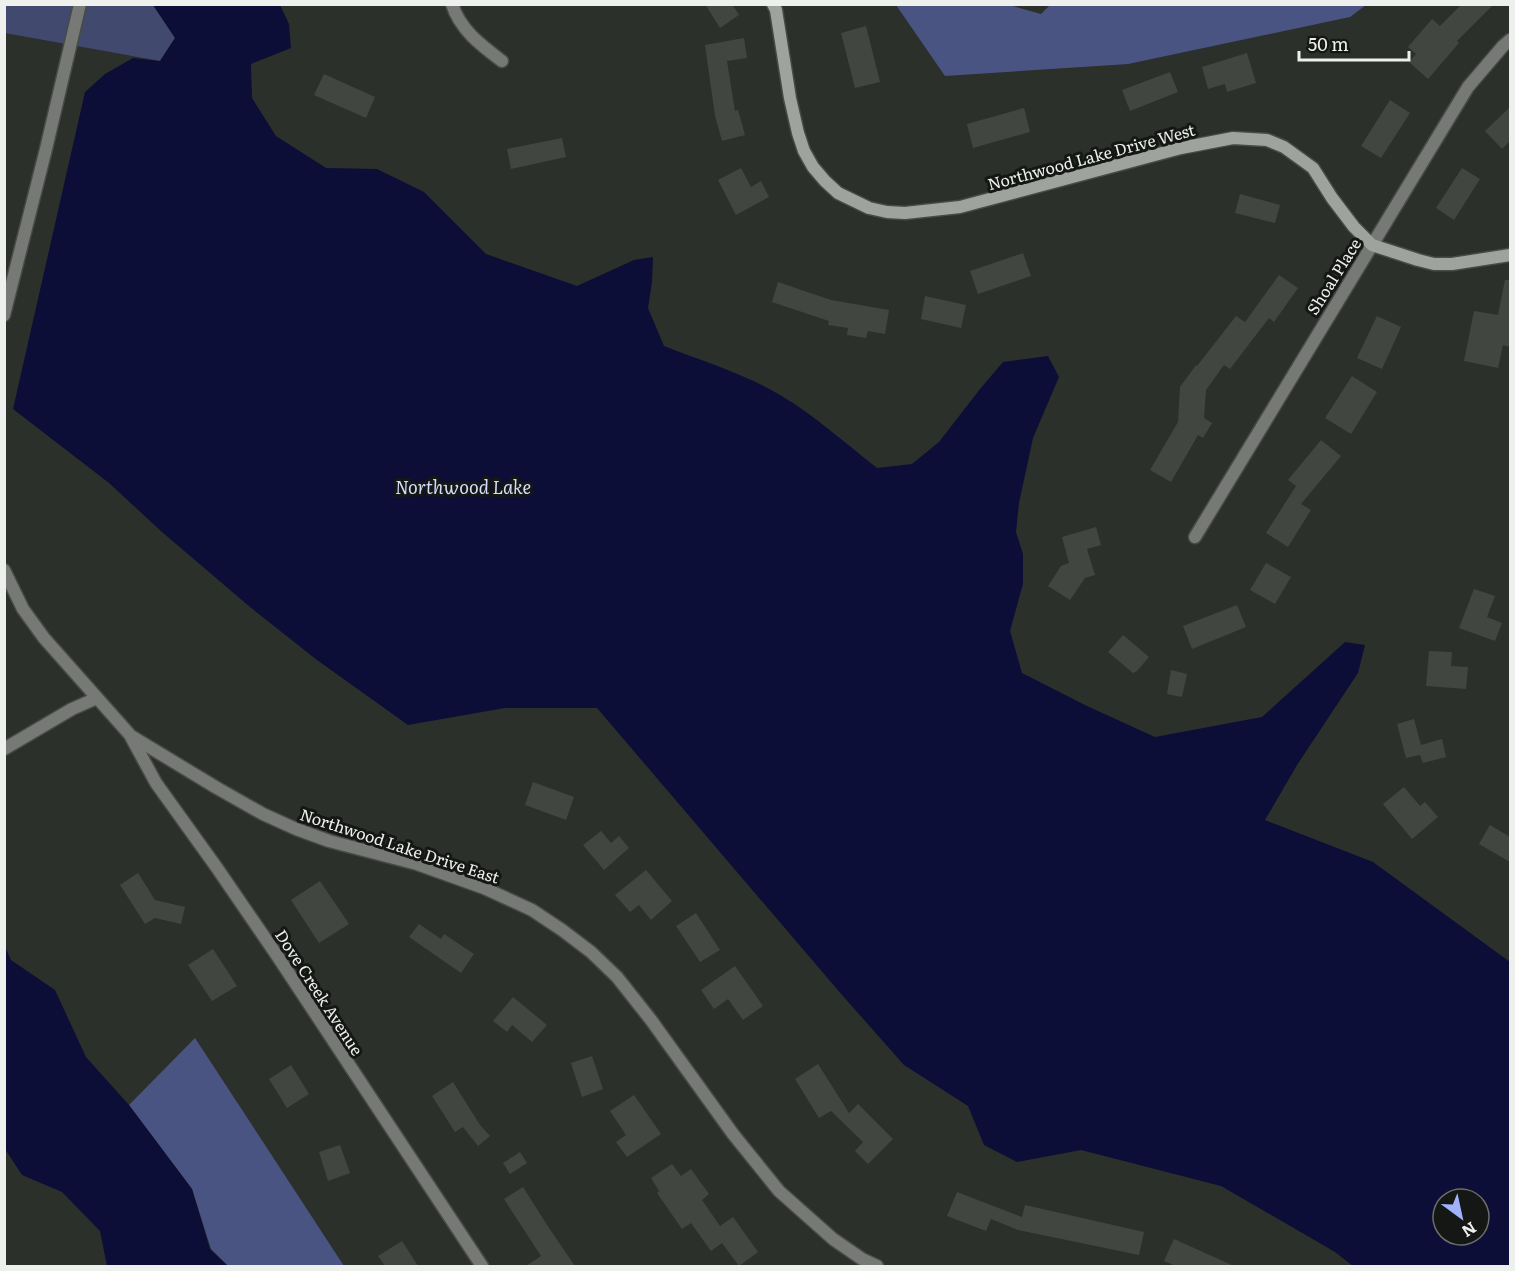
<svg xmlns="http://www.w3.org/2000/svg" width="1515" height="1271" font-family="Literata,serif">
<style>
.green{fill:#41496e}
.forest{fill:#4a5483}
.water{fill:#0c0e37;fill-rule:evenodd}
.building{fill:#414640}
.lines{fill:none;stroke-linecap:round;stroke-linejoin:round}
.street-casing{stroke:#474b45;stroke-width:15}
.secondary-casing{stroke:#474b45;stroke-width:15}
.street{stroke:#777976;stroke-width:12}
.secondary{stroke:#9fa39e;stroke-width:12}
.labels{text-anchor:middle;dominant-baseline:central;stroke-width:6;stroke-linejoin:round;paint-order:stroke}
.street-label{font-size:16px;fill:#edf0ec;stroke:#151715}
.water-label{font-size:18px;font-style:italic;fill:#d3dcfa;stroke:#151715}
</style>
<rect width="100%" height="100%" fill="#2c302a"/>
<polygon class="green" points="4,5 153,5 175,38 160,61 5,33"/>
<g class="forest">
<polygon points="1050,5 1050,4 1366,5 1350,17 1128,64 945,76 896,5 1009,5 1041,14"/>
<polygon points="195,1038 344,1266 228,1266 211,1249 192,1189 129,1105"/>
</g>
<g class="water">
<path d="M153,5H280L289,24L291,48L251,64L252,98L276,136L326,168L377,169L424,192L486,254L577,286L634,260L653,257L652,282L648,308L664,346C702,361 745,374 780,395C814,415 845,443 877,468L912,464L939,442L980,389L1003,362L1048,356L1059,377L1033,438L1019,503L1016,532L1023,554V584L1010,631L1022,673L1087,706L1155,737L1262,717L1345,642L1365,645L1358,673L1297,765L1265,820L1373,862L1510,962V1266H1353L1335,1252L1221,1186L1081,1150L1017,1162L984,1145L968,1106L904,1065L842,995L597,708H505L408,725L317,660L250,607L162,532L109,483L13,409L85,92L105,74L133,58L160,61L175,38ZM1443,1199H1479V1235H1443Z"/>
<polygon points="5,947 11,960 55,990 86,1057 129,1105 192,1189 210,1249 228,1266 107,1266 100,1231 62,1192 22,1175 5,1149"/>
</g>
<g class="building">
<polygon points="705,4 732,4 739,15 720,28"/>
<polygon points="1462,4 1494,4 1457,41 1459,43 1428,79 1409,62 1416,54 1408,47 1432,19 1440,26"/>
<polygon points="866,26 880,82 855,88 841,33"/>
<polygon points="744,38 747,58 727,61 735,111 738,110 745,135 722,141 715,116 705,45"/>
<polygon points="1247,53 1256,83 1227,92 1225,84 1208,89 1202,67"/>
<polygon points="1170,72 1178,92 1130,111 1122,90"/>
<polygon points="324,74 375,97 366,118 314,95"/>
<polygon points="1390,100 1410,113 1381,158 1361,146"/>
<polygon points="1510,107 1510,141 1502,149 1485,131"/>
<polygon points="1024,108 1030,132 973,148 967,124"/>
<polygon points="562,138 566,157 511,169 507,149"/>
<polygon points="741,168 751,187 761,181 769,197 736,215 718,180"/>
<polygon points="1462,168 1480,179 1454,220 1436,208"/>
<polygon points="1240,194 1280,205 1275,223 1235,213"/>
<polygon points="1023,253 1031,276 978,294 970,271"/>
<polygon points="1279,275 1298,288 1274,322 1269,318 1230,369 1224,365 1206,390 1204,418 1212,423 1203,438 1198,435 1171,482 1150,470 1178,422 1180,387 1196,365 1197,366 1236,316 1245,322"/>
<polygon points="1505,280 1510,280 1510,347 1503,345 1498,368 1464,361 1474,311 1498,315"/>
<polygon points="778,282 831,300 889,310 885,334 868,331 866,338 847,335 848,328 828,325 829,321 772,302"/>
<polygon points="925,296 966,305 961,328 921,319"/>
<polygon points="1377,316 1401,327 1382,369 1357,358"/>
<polygon points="1352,376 1377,392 1351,434 1325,418"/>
<polygon points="1321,440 1341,456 1301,504 1311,510 1288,547 1266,533 1296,486 1288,480"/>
<polygon points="1096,527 1101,545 1087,549 1095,575 1085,578 1070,600 1048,586 1061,566 1069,563 1062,537"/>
<polygon points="1266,563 1291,577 1275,604 1250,590"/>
<polygon points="1474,589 1495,596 1487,617 1502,623 1495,641 1459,628"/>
<polygon points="1237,605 1246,627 1192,649 1183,626"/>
<polygon points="1123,635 1149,657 1137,671 1133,673 1108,652"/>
<polygon points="1429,651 1452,652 1451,666 1468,667 1466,689 1426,686"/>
<polygon points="1171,670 1187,674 1182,697 1167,694"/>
<polygon points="1414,719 1421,745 1442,739 1446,757 1423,763 1420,755 1406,758 1397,724"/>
<polygon points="533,782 574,797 566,820 525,805"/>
<polygon points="1404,787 1420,806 1425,802 1438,817 1412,839 1383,804"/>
<polygon points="1490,825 1510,837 1510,862 1479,844"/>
<polygon points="601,831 611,843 619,836 629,848 604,870 583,845"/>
<polygon points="646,870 672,901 651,920 639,905 630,912 615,895"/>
<polygon points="138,873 155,900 185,907 181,924 155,918 145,924 120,885"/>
<polygon points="320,881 349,924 319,943 291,900"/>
<polygon points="696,913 720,950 700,962 676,926"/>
<polygon points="419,924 441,939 444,934 474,954 461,973 409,937"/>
<polygon points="213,949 237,986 212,1001 188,965"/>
<polygon points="735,966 763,1006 743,1020 728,999 714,1009 701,990"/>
<polygon points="513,997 547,1025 532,1042 512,1025 507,1032 493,1021"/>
<polygon points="592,1056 603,1089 582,1097 571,1063"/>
<polygon points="818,1064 849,1113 858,1104 893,1139 868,1164 855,1151 863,1142 831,1111 819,1118 795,1079"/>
<polygon points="291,1065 309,1094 287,1108 269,1079"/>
<polygon points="453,1082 480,1125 490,1136 478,1146 463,1127 455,1132 432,1096"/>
<polygon points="634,1095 661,1134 627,1157 616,1142 626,1135 610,1111"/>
<polygon points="340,1145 350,1173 328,1181 319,1152"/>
<polygon points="520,1152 527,1163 510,1174 503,1163"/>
<polygon points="672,1164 681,1176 691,1169 709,1194 702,1200 720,1226 733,1217 758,1252 739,1266 722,1243 711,1251 691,1223 682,1229 657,1193 659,1191 651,1178"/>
<polygon points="523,1187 549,1228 575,1266 526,1266 541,1256 504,1199"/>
<polygon points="957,1192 1022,1217 1025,1205 1144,1232 1139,1255 1018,1230 991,1219 986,1231 947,1216"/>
<polygon points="1174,1239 1234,1266 1176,1266 1164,1261"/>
<polygon points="402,1241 418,1266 385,1266 378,1256"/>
</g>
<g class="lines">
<g class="street-casing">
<g id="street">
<path d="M452,4C460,30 482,46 502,61"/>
<polyline points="4,315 46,149 80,4"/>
<polyline points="1195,537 1468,87 1503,46 1510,40"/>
<polyline points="4,570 23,609 44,638 131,736 217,788 263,814 296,829 329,841 417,864 484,888 532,910 562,930 591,952 617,977 651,1020 733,1134 779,1191 833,1239 862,1259 877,1266"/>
<polyline points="131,737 156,783 217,868 278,957 482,1266"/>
<polyline points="4,749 72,709 97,698"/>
</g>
</g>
<g class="secondary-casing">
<polyline id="secondary" points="773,4 776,10 790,98 798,133 804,151 813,167 825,181 838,193 869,208 887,212 905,213 960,207 1181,148 1233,138 1267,140 1284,147 1313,168 1332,198 1354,227 1372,245 1418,260 1434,264 1452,264 1510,255"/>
</g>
<use href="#street" class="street"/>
<use href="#secondary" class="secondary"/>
</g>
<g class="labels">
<g class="street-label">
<text transform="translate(1091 156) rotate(-15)">Northwood Lake Drive West</text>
<text transform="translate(1333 276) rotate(-58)">Shoal Place</text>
<text transform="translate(400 845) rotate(18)">Northwood Lake Drive East</text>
<text transform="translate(320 992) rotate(57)">Dove Creek Avenue</text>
</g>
<g class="water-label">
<text x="463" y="486">Northwood Lake</text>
</g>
</g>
<rect width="1515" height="1271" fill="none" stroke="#edf0ec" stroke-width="12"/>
<g transform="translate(1461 1217) rotate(147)"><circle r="28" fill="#151715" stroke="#6b6e6b" stroke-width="1.5"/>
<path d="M0-4.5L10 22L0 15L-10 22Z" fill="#a1b2fd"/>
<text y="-9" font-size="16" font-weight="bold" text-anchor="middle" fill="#edf0ec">N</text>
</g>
<path d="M1299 51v9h110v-9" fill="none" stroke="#edf0ec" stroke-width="3"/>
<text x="1308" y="51" font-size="18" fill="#edf0ec" stroke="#151715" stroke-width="4.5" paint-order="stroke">50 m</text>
</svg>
